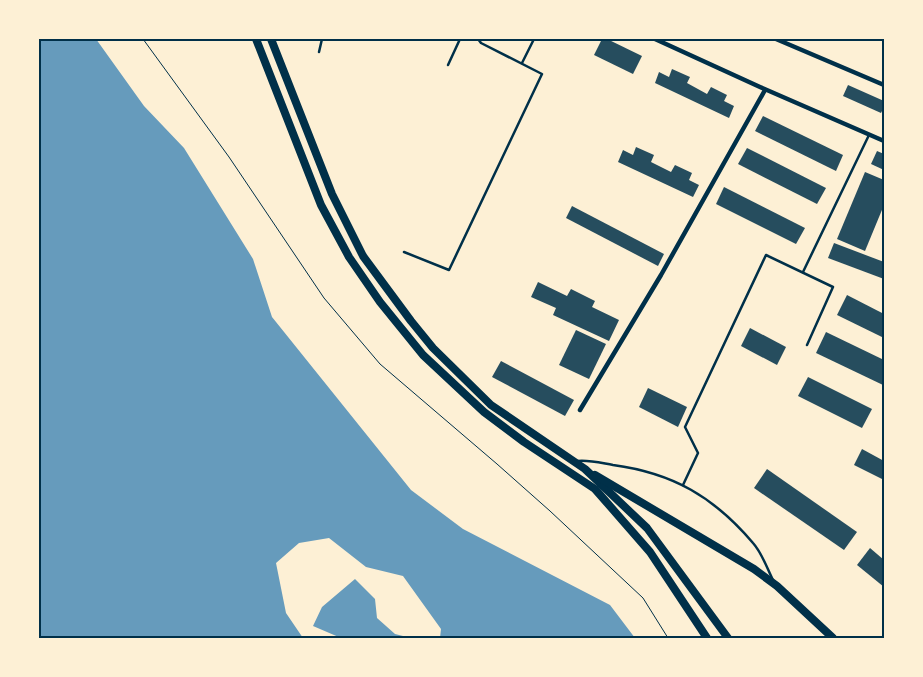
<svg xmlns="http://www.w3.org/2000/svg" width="923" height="677" font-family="Lato,sans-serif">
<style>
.water{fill:#669bbc}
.building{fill:#264d5e}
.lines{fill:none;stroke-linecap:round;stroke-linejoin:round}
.path{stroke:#003049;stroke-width:1}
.service{stroke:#003049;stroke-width:2.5}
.minor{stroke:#003049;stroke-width:4.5}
.primary{stroke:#003049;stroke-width:8}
.neatline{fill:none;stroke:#003049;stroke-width:2}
</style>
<rect width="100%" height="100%" fill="#fdf0d5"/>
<g class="water">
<polygon points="39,39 96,39 144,106 184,148 253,259 272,317 411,490 463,529 610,605 635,638 440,638 441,629 403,576 366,567 329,538 299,543 276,563 286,613 303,638 39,638"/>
<polygon points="355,579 375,599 377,618 395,634 411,638 341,638 313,626 322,607"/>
</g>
<g class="building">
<polygon points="602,39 607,39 642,56 633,74 594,55"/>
<polygon points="672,69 690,77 687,83 707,94 711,87 727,95 724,101 734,106 729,118 655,83 659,72 669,77"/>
<polygon points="848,85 884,101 884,107 881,113 843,96"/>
<polygon points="763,116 843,155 836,171 755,131"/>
<polygon points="636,147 654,155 651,162 671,172 675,165 692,173 689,180 699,185 693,197 618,162 623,150 633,155"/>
<polygon points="747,148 826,188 817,204 738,164"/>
<polygon points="877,151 884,154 884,170 871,164"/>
<polygon points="865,172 884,180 884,205 865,251 837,239"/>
<polygon points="724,187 805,228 796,244 716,204"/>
<polygon points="572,206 664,254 658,266 566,218"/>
<polygon points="834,243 884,262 884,279 828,258"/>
<polygon points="538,282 567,296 571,289 595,301 592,307 619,320 609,341 553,315 556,308 531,297"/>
<polygon points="847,295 884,314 884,338 837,315"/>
<polygon points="750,328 786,347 777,365 741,346"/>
<polygon points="576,330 606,344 589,379 559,365"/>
<polygon points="826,332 884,360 883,385 816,353"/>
<polygon points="501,361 574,400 565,416 492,377"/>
<polygon points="808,377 872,409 862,428 798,396"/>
<polygon points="648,388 687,407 678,427 639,407"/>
<polygon points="862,449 884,461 884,480 854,465"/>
<polygon points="767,469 857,532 844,550 754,488"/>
<polygon points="870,548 884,560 884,587 857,565"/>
</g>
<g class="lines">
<polyline class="path" points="143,39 229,157 324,298 380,364 497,464 550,511 643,598 668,638"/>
<g class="service">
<polyline points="319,52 322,39"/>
<polyline points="522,63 534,39"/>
<polyline points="448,65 460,39"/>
<polyline points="404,252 449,270 542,74 481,43 478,39"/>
<polyline points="803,272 869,135"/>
<path d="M578,461C590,460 601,463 613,465C673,473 714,497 753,543C762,553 767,568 773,580"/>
<polyline points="683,485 698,453 685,427 766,255 833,287 807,345"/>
</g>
<g class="minor">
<polyline points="655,39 760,87 884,141"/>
<polyline points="776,39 884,85"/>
<polyline points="580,410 661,275 765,90"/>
</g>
<g class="primary">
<polyline points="256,39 321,205 349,257 380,302 423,355 484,412 524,442 595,489 650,552 707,638"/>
<polyline points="271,39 332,194 363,256 411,321 433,348 491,405 585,469 647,528 728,638"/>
<polyline points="595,475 754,569 777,586 833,638"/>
</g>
</g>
<rect width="923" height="677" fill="none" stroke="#fdf0d5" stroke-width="80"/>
<rect x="40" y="40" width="843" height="597" class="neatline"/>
</svg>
